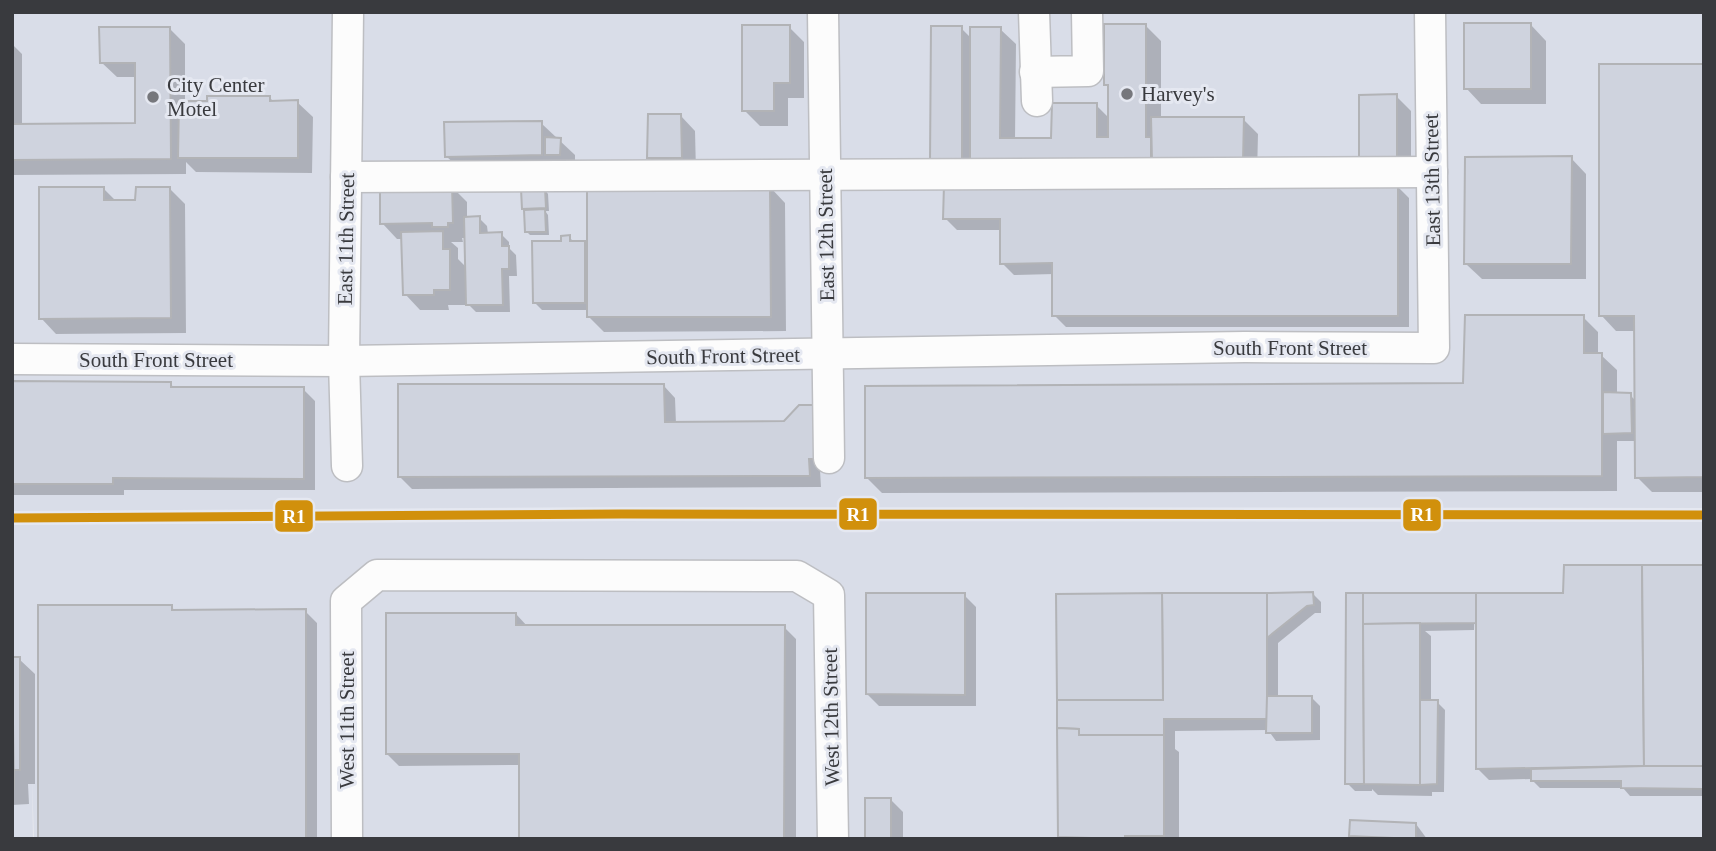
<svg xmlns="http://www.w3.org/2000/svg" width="1716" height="851" font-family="'Times New Roman',serif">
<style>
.built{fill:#d9dde8}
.shadow{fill:#0003;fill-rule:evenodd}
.building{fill:#cfd3de;stroke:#b2b3b6;stroke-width:2}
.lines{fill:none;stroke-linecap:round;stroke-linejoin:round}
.minor-casing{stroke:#bdbec2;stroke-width:33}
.minor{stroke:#fcfcfc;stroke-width:30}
.rail-1-casing{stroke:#e5e8f1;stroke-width:14}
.rail-1{stroke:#d1900c;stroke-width:9}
.poi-dot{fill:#76777c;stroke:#e5e8f1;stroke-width:2.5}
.labels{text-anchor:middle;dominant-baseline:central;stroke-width:6;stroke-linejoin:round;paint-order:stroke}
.poi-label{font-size:21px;fill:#393a3e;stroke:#e5e8f1;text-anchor:start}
.street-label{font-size:21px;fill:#393a3e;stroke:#e5e8f1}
.line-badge{stroke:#e5e8f1;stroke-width:2.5}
.badge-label{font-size:19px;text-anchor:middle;font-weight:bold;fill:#fff}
</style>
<rect width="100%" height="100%" fill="#e8e9ee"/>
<polygon class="built" points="12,12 1704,12 1704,839 34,839 32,779 33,839 12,839"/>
<g class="shadow">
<polygon points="1531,25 1546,41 1546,104 1481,104 1466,88"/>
<polygon points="1146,26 1161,41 1161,119 1243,119 1258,134 1257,175 948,176 961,28 972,39 1000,29 1016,44 1015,140 1053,140 1096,105 1110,119 1110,88 1106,84"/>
<polygon points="789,27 804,42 804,98 788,98 788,126 760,126 744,110"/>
<polygon points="170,29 185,44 185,103 270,98 274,102 297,102 313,117 312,173 196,172 186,162 186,174 12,175 12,44 22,54 22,125 137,125 137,77 117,77 101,62"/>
<polygon points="1704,66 1704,492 1652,492 1637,477 1636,441 1617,441 1617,491 882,493 867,478 1464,385 1583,317 1598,332 1598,355 1601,355 1617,370 1617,395 1630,395 1636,401 1636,331 1616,331 1601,315"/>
<polygon points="1396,96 1411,111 1411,174 1376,175"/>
<polygon points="680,115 695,131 696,172 664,173 649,158"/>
<polygon points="541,123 575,155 575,170 462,171 446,156"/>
<polygon points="1571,158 1586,174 1586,279 1482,279 1466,264"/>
<path d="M451,186L467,202V218H479L487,226L488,234H501L509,242V248L516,255L517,276H509L510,312H476L465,301V305H448L449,310H420L405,294L403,239H397L382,223ZM462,238H467V268L458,259V248L451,242H463Z"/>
<polygon points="1397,186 1409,198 1409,327 1066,327 1054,315 1054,274 1014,275 1002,263 1001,230 957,230 945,218"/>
<polygon points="770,187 785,203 786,331 604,332 589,317 589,310 542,310 534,302 563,242 569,237 575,243 584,242 589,247"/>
<polygon points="103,188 117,202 137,202 169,188 185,204 186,333 56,334 41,318"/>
<polygon points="545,190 548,194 549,211 545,211 548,215 549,235 530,235 526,231 526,210 523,208"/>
<polygon points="12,383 170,384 175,388 303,389 315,401 315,490 124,490 124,495 12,495"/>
<polygon points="664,386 675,398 676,424 785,423 835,470 820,470 821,487 412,489 400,477"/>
<polygon points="1704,567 1704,796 1630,796 1623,788 1540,788 1531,779 1489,780 1477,768 1565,595"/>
<polygon points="1313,594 1321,602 1321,613 1315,613 1278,643 1278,698 1312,698 1320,706 1320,740 1276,741 1268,730 1175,731 1175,749 1179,752 1179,839 1062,839 1060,837 1058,596"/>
<polygon points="1348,594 1475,595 1474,630 1425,631 1431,636 1431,702 1437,702 1445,710 1444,792 1432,792 1432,796 1378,795 1372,789 1372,791 1355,791 1347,783"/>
<polygon points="964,595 976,607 976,706 879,706 867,694"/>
<polygon points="171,607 176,611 305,611 317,623 317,839 41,839"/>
<polygon points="516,614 528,627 784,627 796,639 796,839 521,839 521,765 399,766 387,754"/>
<polygon points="12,659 19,659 35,674 35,784 28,784 29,804 12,805"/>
<polygon points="891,800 903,812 903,839 866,839"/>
<polygon points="1416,824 1427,839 1355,839 1351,835"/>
</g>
<g class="building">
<rect x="1464" y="23" width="67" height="66"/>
<polygon points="1104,24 1146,24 1146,137 1151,137 1151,163 970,162 970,27 1001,27 1000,138 1051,138 1052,103 1097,103 1097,137 1108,137 1108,85 1104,85"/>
<polygon points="742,25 790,25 790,83 774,83 774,111 742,111"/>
<polygon points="931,26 962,26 962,161 930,162"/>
<polygon points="99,27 170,27 171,159 12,160 12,124 135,123 135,63 100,63"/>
<polygon points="1599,64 1704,64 1704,477 1635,478 1634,316 1599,316"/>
<polygon points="1397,94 1397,160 1359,160 1359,95"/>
<polygon points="207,96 270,96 270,101 298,100 298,158 178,158 179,101 207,101"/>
<polygon points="648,114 681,114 682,158 647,158"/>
<polygon points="1151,117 1244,117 1243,161 1152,161"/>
<polygon points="542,121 542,155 445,157 444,122"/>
<polygon points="545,137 561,138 560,155 545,155"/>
<polygon points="1572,156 1571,264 1464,264 1465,157"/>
<polygon points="452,184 453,223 448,223 448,227 432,227 432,223 380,224 380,186"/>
<polygon points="1398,184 1398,316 1052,316 1052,263 1000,264 1000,219 943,219 944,185"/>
<polygon points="770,185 771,317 587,317 587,186"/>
<polygon points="39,187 104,187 104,200 135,200 136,187 170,187 171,318 39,319"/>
<polygon points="545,188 546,208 522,209 521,189"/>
<polygon points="545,209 546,232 525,232 524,210"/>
<polygon points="480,216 480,233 502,232 502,246 509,246 509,269 502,269 503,305 466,305 464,217"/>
<polygon points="443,231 443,249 450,249 450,290 434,290 434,295 403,295 401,232"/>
<polygon points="570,235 570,241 585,241 585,303 533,303 532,241 561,241 561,236"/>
<polygon points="1465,315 1584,315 1584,353 1602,353 1602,476 865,478 865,386 1463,383"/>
<polygon points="12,381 171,382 171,387 304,387 304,479 113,478 113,484 12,484"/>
<polygon points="398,384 664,384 665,422 784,421 799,405 824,405 824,459 809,459 810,476 398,477"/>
<polygon points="1603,392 1631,393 1632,433 1603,434"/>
<polygon points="1564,565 1642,565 1644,766 1476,769 1476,593 1563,593"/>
<polygon points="1642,565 1704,565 1704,766 1644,766"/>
<polygon points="1313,592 1314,605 1307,606 1267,638 1267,593"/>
<polygon points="866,593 965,593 965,695 866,694"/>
<polygon points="1162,593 1267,593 1267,719 1164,719 1164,735 1079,735 1079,729 1057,728 1057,700 1163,700"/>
<polygon points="1162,593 1163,700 1057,700 1056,594"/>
<polygon points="1346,593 1363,593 1364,784 1345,784"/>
<polygon points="1363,593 1476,593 1476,623 1363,624"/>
<polygon points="38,605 172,605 172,610 306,609 306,839 38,839"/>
<polygon points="386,613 516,613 516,625 785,625 784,839 519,839 519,754 386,754"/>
<polygon points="1420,623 1420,785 1364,784 1363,624"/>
<polygon points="12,657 20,657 20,770 14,770 14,790"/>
<polygon points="1267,696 1312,696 1312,733 1266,733"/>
<polygon points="1420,700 1438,700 1437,784 1420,785"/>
<polygon points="1057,728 1079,729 1079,735 1164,735 1164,836 1125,836 1125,839 1058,837"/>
<polygon points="1644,766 1704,766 1703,789 1621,788 1621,781 1531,781 1531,769"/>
<rect x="865" y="798" width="26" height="41"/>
<polygon points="1350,820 1416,823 1416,839 1349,836"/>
</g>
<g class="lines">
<g class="minor-casing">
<g id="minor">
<polyline points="823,12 829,458"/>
<polyline points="1034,12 1037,101"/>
<polyline points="1035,72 1088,71 1087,12"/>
<polyline points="346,177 1432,172"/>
<polyline points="12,359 344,361 1245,347 1434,348 1430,12"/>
<polyline points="347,466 344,361 348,12"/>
<polyline points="347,839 346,601 377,575 797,576 829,595 833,839"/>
</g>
</g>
<use href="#minor" class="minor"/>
<g class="rail-1-casing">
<polyline id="rail-1" points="12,518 621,514 1704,515"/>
</g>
<use href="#rail-1" class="rail-1"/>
</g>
<g class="poi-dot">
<circle cx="1127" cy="94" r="7"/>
<circle cx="153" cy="97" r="7"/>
</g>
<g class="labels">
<g class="poi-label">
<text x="167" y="85">City Center<tspan x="167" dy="24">Motel</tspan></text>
<text x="1141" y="94">Harvey's</text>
</g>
<g class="street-label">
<text transform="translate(1432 180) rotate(-91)">East 13th Street</text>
<text transform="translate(826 235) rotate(-91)">East 12th Street</text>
<text transform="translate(346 239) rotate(-89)">East 11th Street</text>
<text x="1290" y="348">South Front Street</text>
<text transform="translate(723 356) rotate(-1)">South Front Street</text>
<text x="156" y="360">South Front Street</text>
<text transform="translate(831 717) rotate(-91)">West 12th Street</text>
<text transform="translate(347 720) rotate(-90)">West 11th Street</text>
</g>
</g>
<g class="line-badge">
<rect x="838" y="497" width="40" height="34" rx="7" fill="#d1900c"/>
<rect x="1402" y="498" width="40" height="34" rx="7" fill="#d1900c"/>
<rect x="274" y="499" width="40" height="34" rx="7" fill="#d1900c"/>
</g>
<g class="badge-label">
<text x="858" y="521">R1</text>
<text x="1422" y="521">R1</text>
<text x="294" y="523">R1</text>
</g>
<rect width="1716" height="851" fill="none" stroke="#393a3e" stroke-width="28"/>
</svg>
